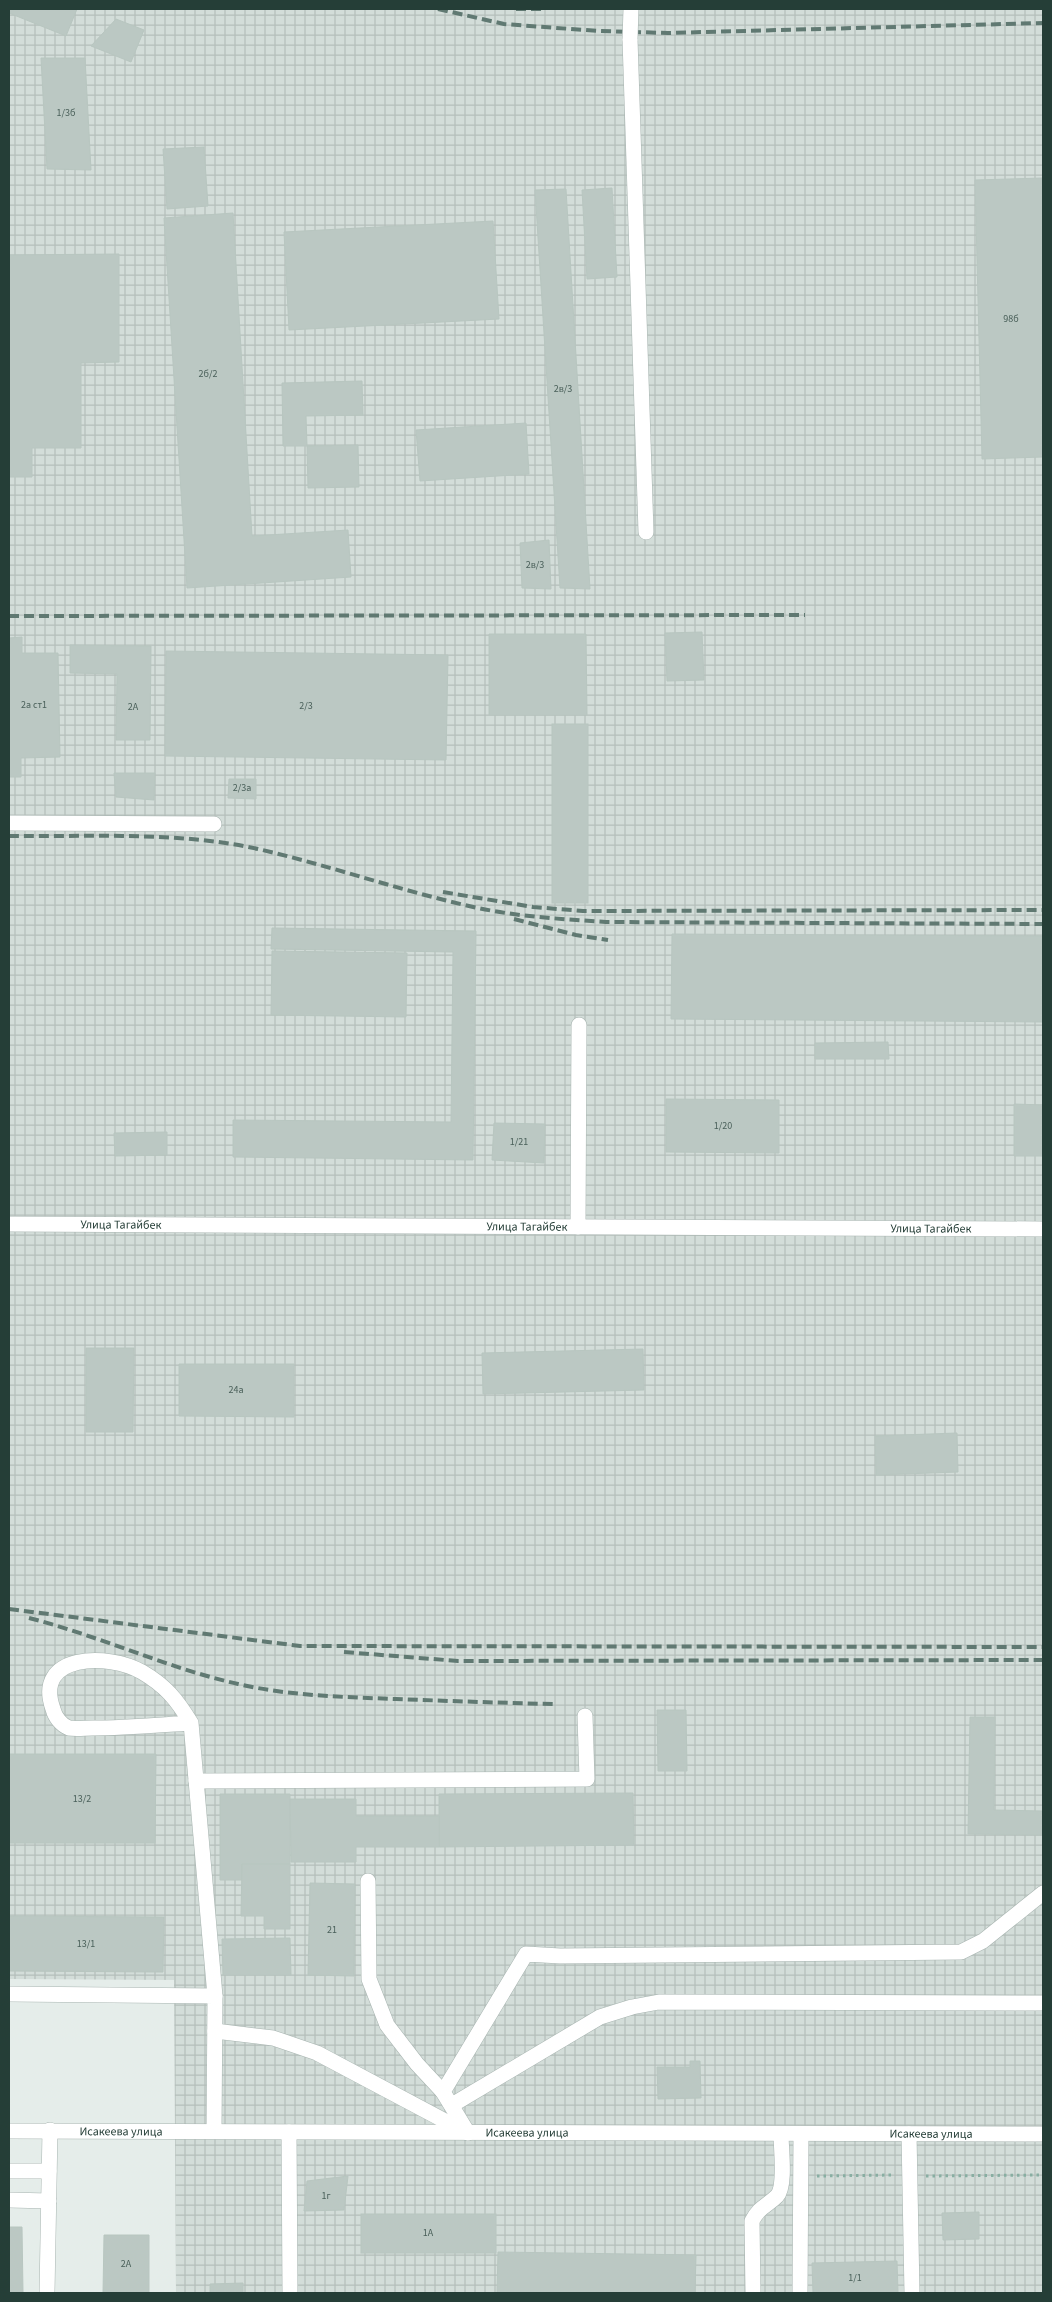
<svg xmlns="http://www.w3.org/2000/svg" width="1052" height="2302" font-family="'Source Sans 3',sans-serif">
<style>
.industrial{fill:url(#industrial-grid)}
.building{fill:#bbc8c3;stroke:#b8c6c0}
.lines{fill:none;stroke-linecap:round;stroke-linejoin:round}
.minor-casing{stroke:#a8b5b1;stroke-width:16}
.path{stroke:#88aea2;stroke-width:3;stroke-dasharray:2.5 4;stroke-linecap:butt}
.minor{stroke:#fff;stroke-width:15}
.rail{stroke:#607972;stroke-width:4;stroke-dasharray:10 5;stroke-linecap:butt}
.minor-bridge-casing{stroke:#a8b5b1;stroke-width:16;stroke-linecap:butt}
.minor-bridge{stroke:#fff;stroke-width:15}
.labels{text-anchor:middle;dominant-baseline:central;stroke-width:5;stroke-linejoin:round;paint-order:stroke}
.number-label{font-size:10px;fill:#4a605a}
.street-label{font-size:12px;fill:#253e37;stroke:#f6faf8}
</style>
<defs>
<pattern id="industrial-grid" width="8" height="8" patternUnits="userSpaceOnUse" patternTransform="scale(1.25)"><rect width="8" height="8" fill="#d3ddd9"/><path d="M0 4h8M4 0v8" fill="none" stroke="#b5bfbb"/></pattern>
</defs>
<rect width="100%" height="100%" fill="#e5edea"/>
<polygon class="industrial" points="9,9 1043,9 1043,2293 176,2293 174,1980 9,1979"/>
<g class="building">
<polygon points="9,9 77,9 66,36 9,13"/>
<polygon points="116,19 144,30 131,62 91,46"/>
<polygon points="41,58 85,58 91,170 47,169"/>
<polygon points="204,147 208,206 167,209 163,149"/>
<polygon points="1043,178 1043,457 982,459 975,180"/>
<polygon points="612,188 617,277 587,279 582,190"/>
<polygon points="566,189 590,589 560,588 535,190"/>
<polygon points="233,213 252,536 348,530 351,577 187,588 164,218"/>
<polygon points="493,221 499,319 289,330 284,232"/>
<polygon points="119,254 119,362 81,363 81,448 32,448 32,477 9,477 9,255"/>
<polygon points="362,381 363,415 306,416 307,446 283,446 282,383"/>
<polygon points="526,423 529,474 420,481 416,430"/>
<polygon points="358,445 359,487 308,488 307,446"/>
<polygon points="549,540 551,589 522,588 520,543"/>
<polygon points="702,632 704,680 667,681 665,633"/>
<polygon points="489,634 586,634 587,715 489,715"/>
<polygon points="22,637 22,653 58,653 60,757 21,758 21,777 9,777 9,638"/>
<polygon points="70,645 151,646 150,740 116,740 117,674 70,673"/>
<polygon points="166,651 448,655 446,760 165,756"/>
<rect x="552" y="724" width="36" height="179"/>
<polygon points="114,773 155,773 154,800 116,797"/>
<polygon points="229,779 256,779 256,799 228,798"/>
<polygon points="272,928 476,931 473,1160 233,1157 233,1120 451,1122 453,952 271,949"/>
<polygon points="672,934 1043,936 1043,1022 671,1019"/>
<polygon points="272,951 407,953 406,1017 271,1015"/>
<polygon points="888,1042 889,1059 815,1059 815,1043"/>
<polygon points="666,1099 779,1100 779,1153 666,1152"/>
<polygon points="1014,1104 1043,1105 1043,1156 1014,1156"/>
<polygon points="494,1123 545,1124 544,1163 492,1160"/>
<polygon points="167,1132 167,1155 115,1156 114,1133"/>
<polygon points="86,1348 134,1348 133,1432 86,1432"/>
<polygon points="643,1349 644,1390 483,1394 482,1353"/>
<polygon points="179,1364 294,1364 294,1417 179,1416"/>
<polygon points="957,1433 958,1472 876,1475 875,1436"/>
<polygon points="657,1710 686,1710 687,1771 658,1771"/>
<polygon points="970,1717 995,1717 994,1810 1043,1811 1043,1835 968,1834"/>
<polygon points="9,1754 156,1754 155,1843 9,1843"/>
<polygon points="633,1793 634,1845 439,1847 439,1794"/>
<polygon points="220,1794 290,1794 290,1864 242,1864 242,1880 220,1880"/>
<polygon points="290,1799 356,1799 356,1816 439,1816 439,1847 356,1847 356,1862 291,1862"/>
<polygon points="242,1864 290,1864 290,1929 264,1929 264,1916 241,1916"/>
<polygon points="310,1883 355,1884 354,1976 308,1975"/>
<polygon points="9,1916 164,1917 163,1972 9,1971"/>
<polygon points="290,1938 291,1975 223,1975 222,1939"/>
<polygon points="690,2061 700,2061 701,2098 658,2099 657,2067 690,2067"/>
<polygon points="348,2176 344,2210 304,2211 307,2181"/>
<polygon points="979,2212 979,2239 943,2240 942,2213"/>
<rect x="361" y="2214" width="135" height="39"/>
<polygon points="9,2227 22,2227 23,2293 9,2293"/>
<polygon points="104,2235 149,2235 149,2293 103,2293"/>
<polygon points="498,2252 696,2255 695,2293 497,2293"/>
<polygon points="897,2261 898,2293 813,2293 812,2263"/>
<polygon points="243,2283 243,2293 210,2293 210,2284"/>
</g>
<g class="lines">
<g class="minor-casing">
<g id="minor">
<polyline points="630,39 646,532"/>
<polyline points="9,823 214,824"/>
<path id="s1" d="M9,1224L1043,1229"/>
<polyline points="578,1227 579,1025"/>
<path d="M191,1723C177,1700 166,1686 142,1672C109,1653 33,1653 53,1709C55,1717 61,1725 69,1728C76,1729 85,1728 92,1728C125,1728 158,1725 191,1723L215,1996"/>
<polyline points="196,1781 587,1779 585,1716"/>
<polyline points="368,1881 369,1979 387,2025 417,2064 443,2092"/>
<polyline points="9,1994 215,1996 214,2131"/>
<polyline points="215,2031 273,2038 317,2053 464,2131"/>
<polyline points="452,2105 600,2017 632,2007 659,2002 1043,2003"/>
<path id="s2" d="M9,2131L1043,2134"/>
<polyline points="289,2132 290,2293"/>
<polyline points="468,2133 443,2092 526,1954 560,1956 961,1952 983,1941 1043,1893"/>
<polyline points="909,2134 912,2293"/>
<polyline points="9,2171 49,2171"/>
<polyline points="9,2200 49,2201"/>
<polyline points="47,2293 50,2130"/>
<path d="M753,2293L752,2221C759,2207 767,2206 777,2196C786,2186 781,2149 781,2134"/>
<polyline points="800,2293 801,2134"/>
</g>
</g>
<g class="path">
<polyline points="817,2176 894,2175"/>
<polyline points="926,2176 1043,2175"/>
</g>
<use href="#minor" class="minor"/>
<g class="rail">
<polyline points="438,9 504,24 598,31 668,33 1043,23"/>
<polyline points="516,9 545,9"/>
<polyline points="9,616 805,615"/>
<path d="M9,836C91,837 177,831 258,849C332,866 404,892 478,908C520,917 563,919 606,922L1043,924"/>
<polyline points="443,892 533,907 583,911 1043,910"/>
<polyline points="514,919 576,935 608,940"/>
<polyline points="9,1609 300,1646 1043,1647"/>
<path d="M29,1618C100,1636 167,1668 238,1684C290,1696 343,1697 396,1699C449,1701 502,1703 555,1704"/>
<polyline points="344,1652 458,1661 1043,1660"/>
</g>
<g class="minor-bridge-casing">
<polyline id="minor-bridge" points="630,39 631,9"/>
</g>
<use href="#minor-bridge" class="minor-bridge"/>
</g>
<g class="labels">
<g class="number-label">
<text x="66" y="113">1/3б</text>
<text x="1011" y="319">98б</text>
<text x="208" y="374">2б/2</text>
<text x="563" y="389">2в/3</text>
<text x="535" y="565">2в/3</text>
<text x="34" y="705">2а ст1</text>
<text x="306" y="706">2/3</text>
<text x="133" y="707">2А</text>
<text x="242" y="788">2/3а</text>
<text x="723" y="1126">1/20</text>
<text x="519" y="1142">1/21</text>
<text x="236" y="1390">24а</text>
<text x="82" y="1799">13/2</text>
<text x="332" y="1930">21</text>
<text x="86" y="1944">13/1</text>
<text x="326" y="2196">1г</text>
<text x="428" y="2233">1А</text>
<text x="126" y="2264">2А</text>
<text x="855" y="2278">1/1</text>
</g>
<g class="street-label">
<text stroke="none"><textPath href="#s1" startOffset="112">Улица Тагайбек</textPath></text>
<text stroke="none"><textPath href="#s1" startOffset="518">Улица Тагайбек</textPath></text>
<text stroke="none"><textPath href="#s1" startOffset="922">Улица Тагайбек</textPath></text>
<text stroke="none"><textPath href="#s2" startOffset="112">Исакеева улица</textPath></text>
<text stroke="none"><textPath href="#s2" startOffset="518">Исакеева улица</textPath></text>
<text stroke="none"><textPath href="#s2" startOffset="922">Исакеева улица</textPath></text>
</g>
</g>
<rect width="1052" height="2302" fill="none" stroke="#253e37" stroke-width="20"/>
</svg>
